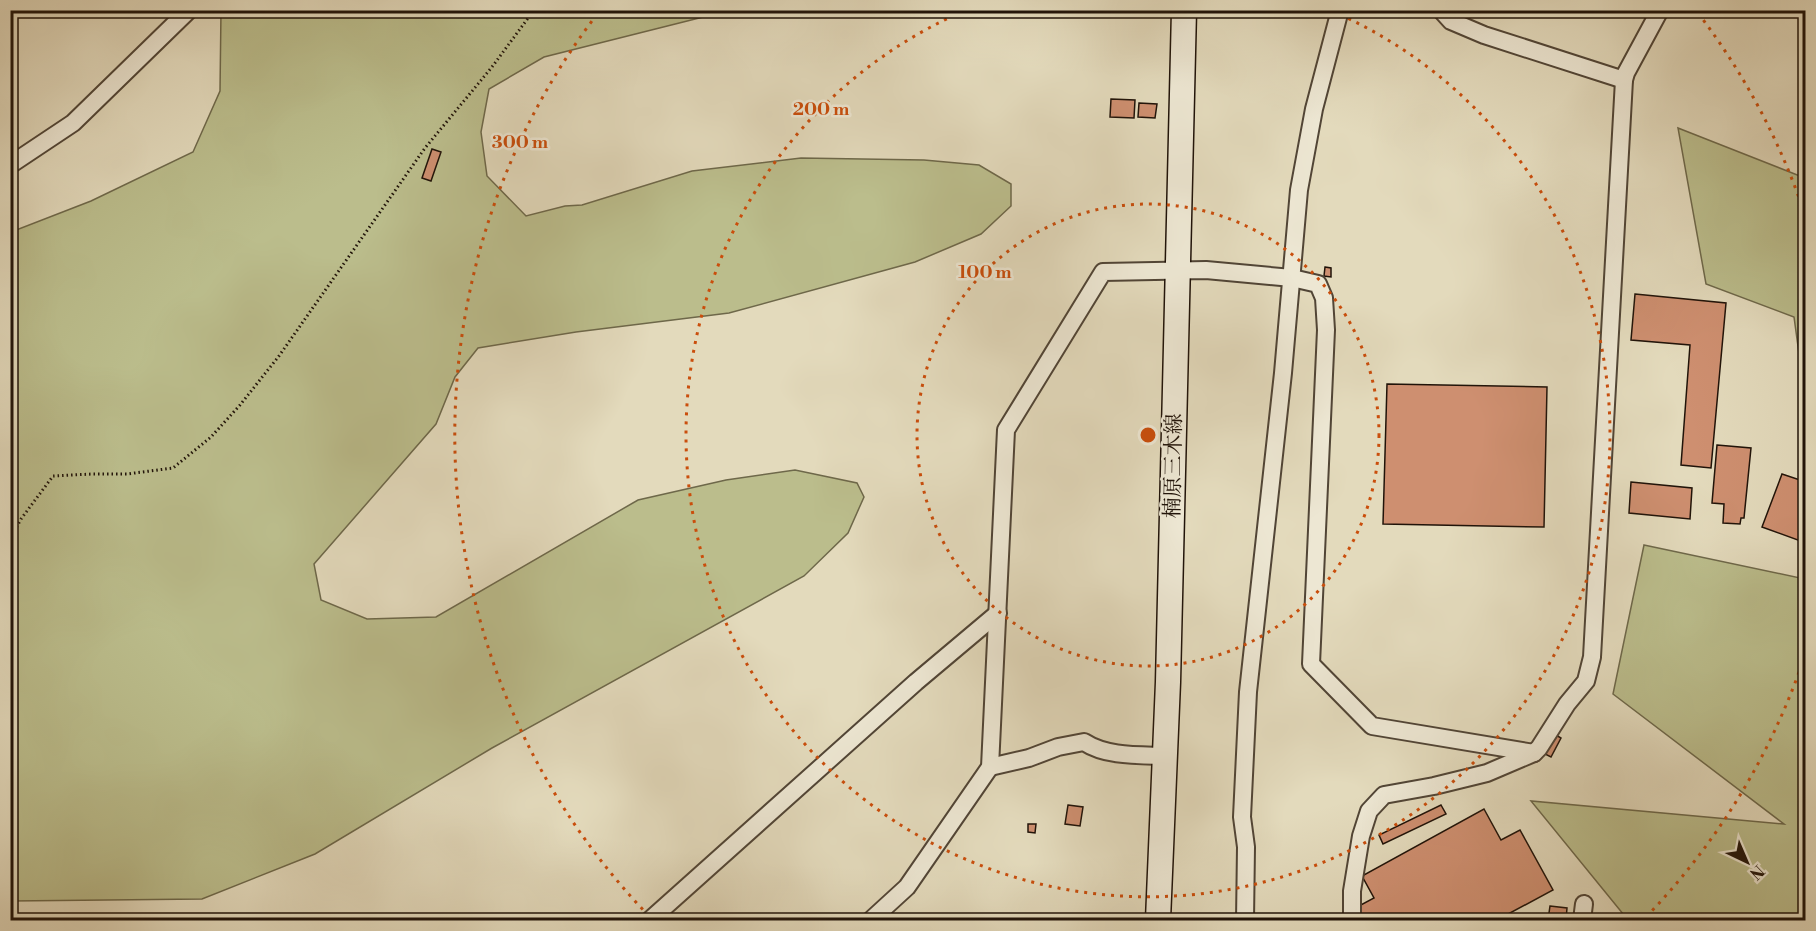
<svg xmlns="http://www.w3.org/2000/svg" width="1816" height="931" font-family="'Libre Bodoni','Noto Serif JP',serif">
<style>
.green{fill:#bbbd8c;stroke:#6e684a;stroke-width:1.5}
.building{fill:#ce8f70;stroke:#201309;stroke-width:1.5}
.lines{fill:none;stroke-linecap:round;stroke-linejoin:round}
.street-casing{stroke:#514536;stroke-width:20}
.secondary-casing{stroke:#201309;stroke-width:27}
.path{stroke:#201309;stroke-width:3;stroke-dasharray:1.5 3;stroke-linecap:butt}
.street{stroke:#ede7d3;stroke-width:16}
.secondary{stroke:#ede7d3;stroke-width:24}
.ring{fill:none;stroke:#ca4e0c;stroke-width:3;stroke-dasharray:3 6}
.labels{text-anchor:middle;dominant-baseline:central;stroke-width:5;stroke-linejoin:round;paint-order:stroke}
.street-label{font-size:21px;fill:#201309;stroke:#ede7d3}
.centre{fill:#ca4e0c;stroke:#ede7d3;stroke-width:3}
.ring-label{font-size:18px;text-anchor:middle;font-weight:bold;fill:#ca4e0c;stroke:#ede7d3;stroke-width:5;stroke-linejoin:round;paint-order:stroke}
</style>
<rect width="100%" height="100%" fill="#e3dabc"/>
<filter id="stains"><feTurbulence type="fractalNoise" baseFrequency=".00333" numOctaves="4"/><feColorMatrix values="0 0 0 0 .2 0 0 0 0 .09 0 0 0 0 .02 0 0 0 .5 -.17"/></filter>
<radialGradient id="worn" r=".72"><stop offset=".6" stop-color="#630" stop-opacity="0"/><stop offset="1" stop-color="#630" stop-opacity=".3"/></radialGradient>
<g class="green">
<polygon points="221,11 727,11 544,57 489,89 481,132 487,176 526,216 565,206 582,205 692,171 801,158 924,160 979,165 1011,184 1011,206 981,234 915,262 729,313 576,332 478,348 455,377 436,424 314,564 321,600 367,619 436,617 638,500 726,480 795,470 857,483 864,497 848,533 804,576 492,748 315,854 202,899 11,901 11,232 91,201 193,152 220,91"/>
<polygon points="1678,128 1805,178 1805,398 1794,317 1706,284"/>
<polygon points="1644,545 1805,579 1805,920 1628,920 1531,801 1784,824 1613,694"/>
</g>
<g class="building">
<polygon points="1111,99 1135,100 1134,118 1110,117"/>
<polygon points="1139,103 1157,104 1155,118 1138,117"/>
<polygon points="432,149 441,152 431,181 422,178"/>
<polygon points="1325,267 1331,268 1331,277 1324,276"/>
<polygon points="1635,294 1726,303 1711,468 1681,465 1690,345 1631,340"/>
<polygon points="1387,384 1547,387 1544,527 1383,524"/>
<polygon points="1717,445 1751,448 1744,518 1741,518 1740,524 1723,523 1724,504 1712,503"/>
<polygon points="1782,474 1806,482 1806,543 1762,527"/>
<polygon points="1631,482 1692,488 1690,519 1629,513"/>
<polygon points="1556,735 1561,738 1551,757 1545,754"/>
<polygon points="1068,805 1083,807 1080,826 1065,824"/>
<polygon points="1441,805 1446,814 1383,844 1379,835"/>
<polygon points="1484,809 1501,840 1520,830 1553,890 1497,920 1365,920 1357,907 1374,898 1362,876"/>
<polygon points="1028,824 1036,824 1035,833 1028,832"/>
<polygon points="1550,906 1567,908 1566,920 1548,920"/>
</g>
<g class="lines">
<g class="street-casing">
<g id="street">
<polyline points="1441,10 1451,21 1484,35 1624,80"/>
<polyline points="10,165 73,123 189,10"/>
<path d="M990,767L1029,758L1058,747L1084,742C1107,757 1139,755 1166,756"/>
<polyline points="650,920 916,682 998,613"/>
<polyline points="871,920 907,887 990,767 1006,430 1103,272 1206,270 1292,278 1318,284 1324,298 1326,330 1311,664 1372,726 1534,753"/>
<polyline points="1245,920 1246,847 1242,817 1248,692 1283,373 1299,190 1314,109 1340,10"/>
<polyline points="1352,920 1352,891 1361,836 1369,811 1384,795 1434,786 1487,773 1534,753 1539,748 1567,704 1586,681 1592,657 1624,80 1626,73 1660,10"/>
<polyline points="1582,920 1584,904"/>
</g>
</g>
<g class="secondary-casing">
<polyline id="secondary" points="1158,920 1168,682 1184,10"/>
</g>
<polyline class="path" points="10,539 21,519 53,476 92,474 127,474 173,468 211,437 240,405 279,356 425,148 492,67 534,10"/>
<use href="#street" class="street"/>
<use href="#secondary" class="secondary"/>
</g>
<g class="ring">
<circle cx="1148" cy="435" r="231"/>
<path d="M1332 11A462 462 0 1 1 964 11"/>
<path d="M1805 655A693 693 0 0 1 1647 916M649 916A693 693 0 0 1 598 13M1698 13A693 693 0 0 1 1805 215"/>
</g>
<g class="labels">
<g class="street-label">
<text transform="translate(1174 466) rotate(-89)">楠原三木線</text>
</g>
</g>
<circle cx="1148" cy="435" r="9" class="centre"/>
<g class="ring-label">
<text x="821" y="115">200 m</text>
<text x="520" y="148">300 m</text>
<text x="985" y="278">100 m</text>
</g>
<rect width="1816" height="931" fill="none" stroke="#e3dabc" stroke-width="36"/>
<rect x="12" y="12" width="1792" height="907" fill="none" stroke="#201309" stroke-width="3"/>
<rect x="18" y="18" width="1780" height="895" fill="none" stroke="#201309" stroke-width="1.5"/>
<g transform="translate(1747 862) rotate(136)" stroke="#ede7d3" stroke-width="4.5" paint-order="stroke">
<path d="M0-4.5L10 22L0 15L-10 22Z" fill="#201309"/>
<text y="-9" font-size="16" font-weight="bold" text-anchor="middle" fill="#201309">N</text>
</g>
<rect width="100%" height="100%" filter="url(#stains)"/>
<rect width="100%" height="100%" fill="url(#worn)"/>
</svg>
